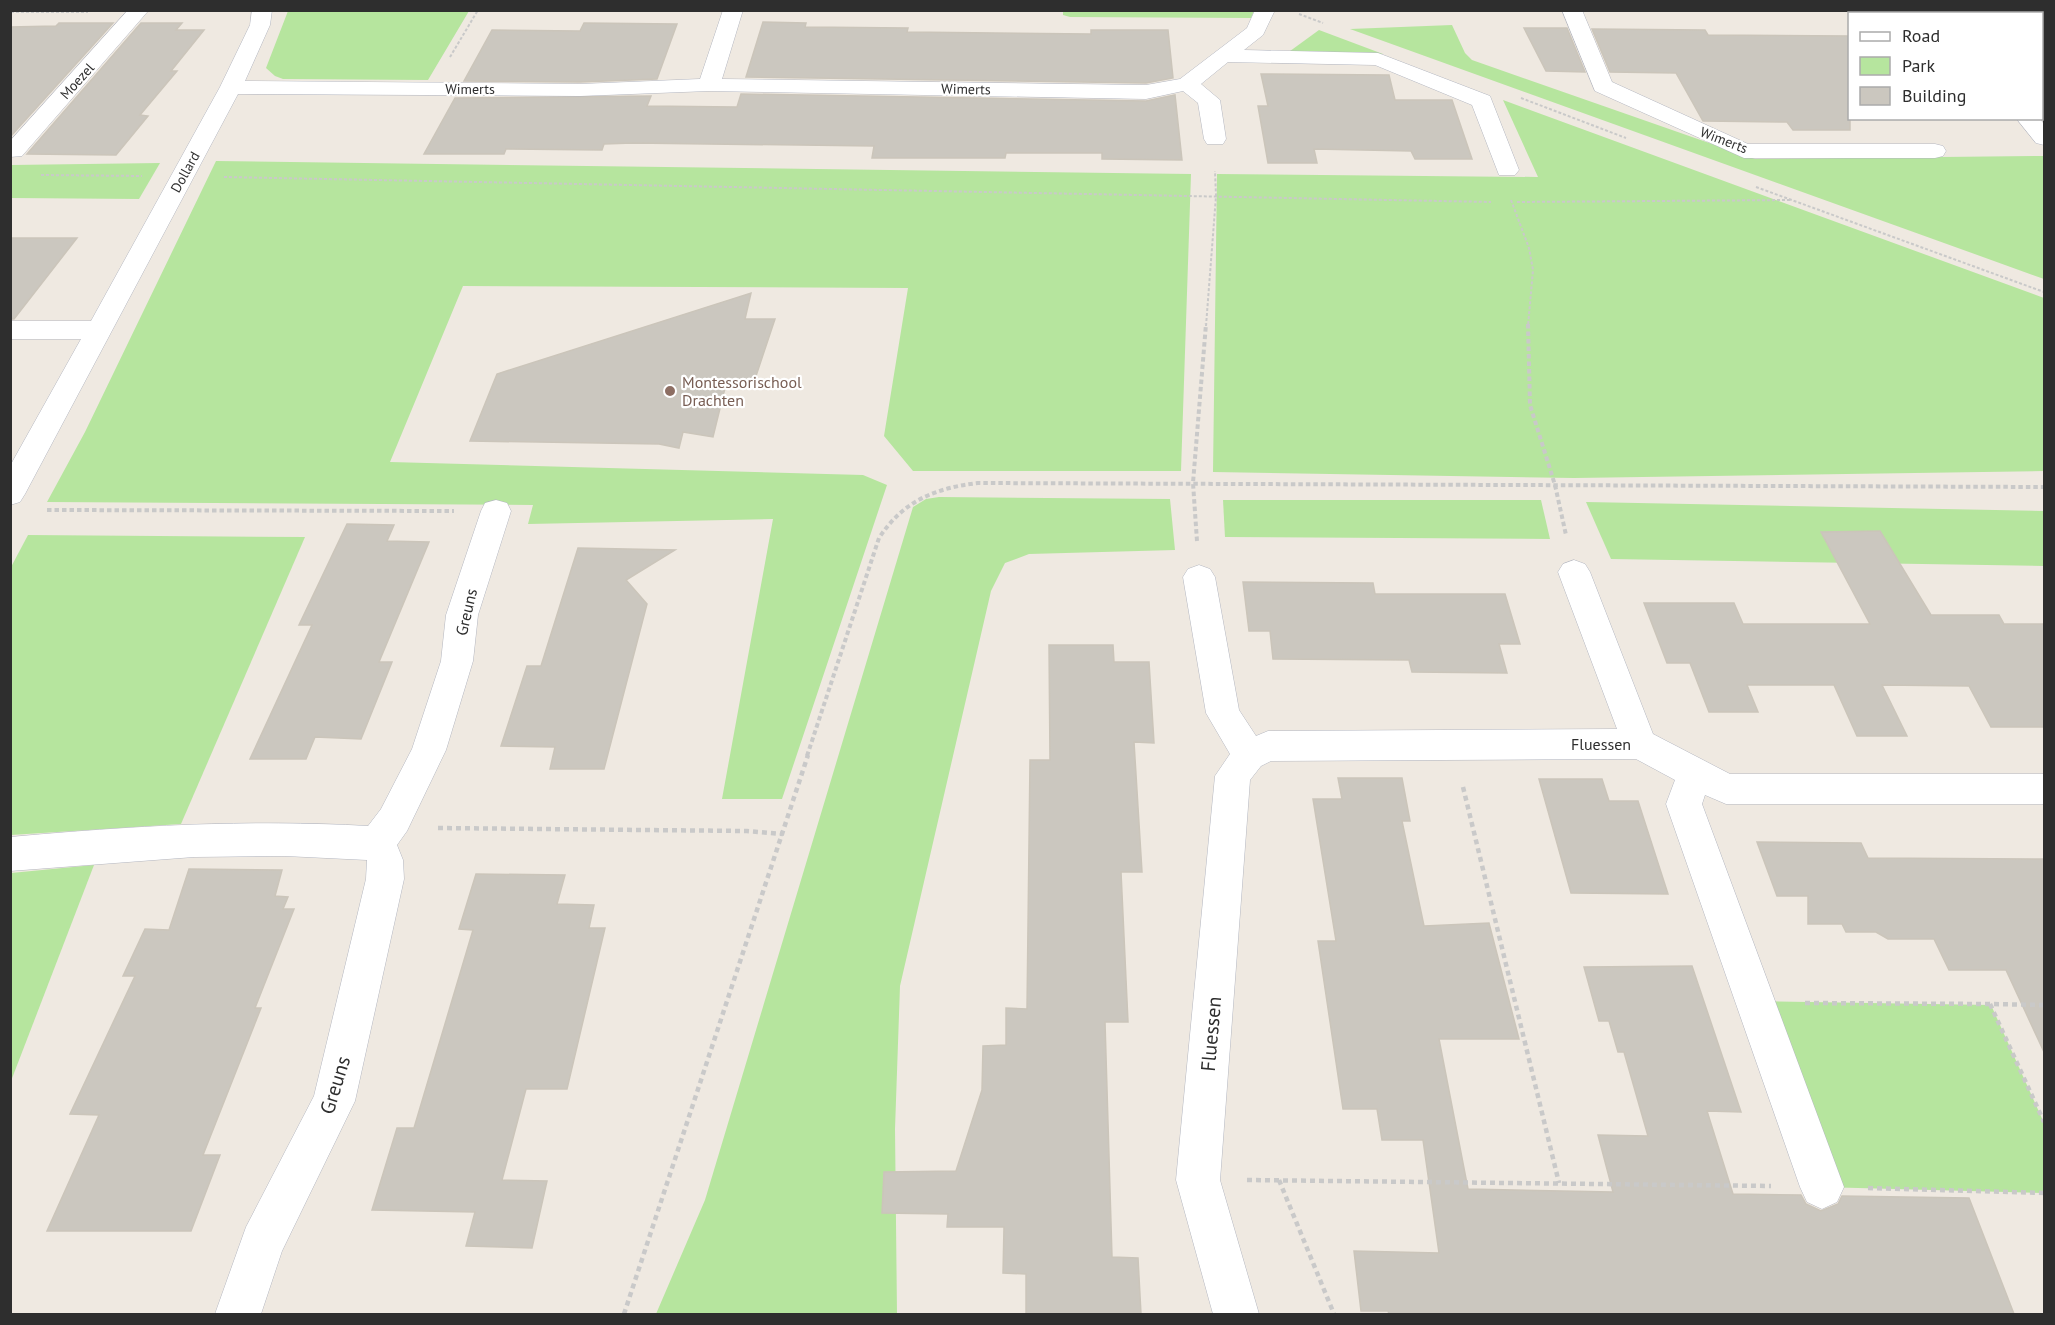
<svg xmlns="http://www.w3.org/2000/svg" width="2055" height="1325" font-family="'PT Sans',sans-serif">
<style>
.green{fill:#b6e59e}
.building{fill:#cbc7bf;stroke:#cbc5ba;stroke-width:1.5}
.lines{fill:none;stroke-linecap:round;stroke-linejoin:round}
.minor-casing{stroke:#b4b7c1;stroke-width:1}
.path-far2{stroke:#c9c9c9;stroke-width:2;stroke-dasharray:3 2;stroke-linecap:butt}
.path-far1{stroke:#c9c9c9;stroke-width:4;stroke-dasharray:4.5 3;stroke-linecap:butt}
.path{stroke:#c9c9c9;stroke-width:4.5;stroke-dasharray:5 4;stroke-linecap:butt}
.minor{fill:#fff;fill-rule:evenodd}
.education-dot{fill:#8d6e63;stroke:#fff;stroke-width:2}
.labels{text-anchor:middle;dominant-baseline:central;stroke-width:4.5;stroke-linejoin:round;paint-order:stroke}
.far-street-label{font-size:14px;fill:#2e2e2e;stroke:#fff}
.education-label{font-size:16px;fill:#785e54;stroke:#fff;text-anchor:start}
.street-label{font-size:16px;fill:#2e2e2e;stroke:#fff}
.near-street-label{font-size:20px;fill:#2e2e2e;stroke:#fff}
</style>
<rect width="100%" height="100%" fill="#efe9e1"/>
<g class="green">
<polygon points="288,11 288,10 469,11 428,80 283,79 275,76 266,68"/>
<polygon points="1063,11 1063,10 1254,11 1251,18 1070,17 1063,15"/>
<polygon points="1452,25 1465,53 1472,60 1755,159 2044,156 2044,279 1350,29"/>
<polygon points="1319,30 1383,54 1286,54"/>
<polygon points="1503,100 2044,298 2044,471 1574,478 1213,472 1217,174 1538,177"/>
<polygon points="216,161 1191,174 1181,471 913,471 884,436 908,288 463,286 390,462 863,475 887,485 782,799 722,799 773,519 528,524 533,505 47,502 85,432"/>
<polygon points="160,163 139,199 11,198 11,165"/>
<polygon points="939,497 1170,499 1175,550 1029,554 1005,563 991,591 900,986 895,1129 897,1314 656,1314 705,1200 913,507 926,499"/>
<polygon points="1223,500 1541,500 1550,539 1225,537"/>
<polygon points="1586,502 2044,511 2044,566 1611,559"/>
<polygon points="28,535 305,537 181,824 11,835 11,567"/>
<polygon points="94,865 11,1081 11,873"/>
<polygon points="1755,1001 1991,1005 2044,1123 2044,1193 1821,1187"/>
</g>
<g class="building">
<polygon points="763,22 806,23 805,27 908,28 907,32 1091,34 1091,30 1168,30 1173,78 1146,83 746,77"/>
<polygon points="59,23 113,23 10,137 10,27 56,26"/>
<polygon points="141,23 182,23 176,30 204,30 171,71 177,71 140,115 148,116 116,155 27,154"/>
<polygon points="584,23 677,24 657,79 580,82 464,81 492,30 580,31"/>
<polygon points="1524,28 1567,28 1585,72 1546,71"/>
<polygon points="1592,29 1705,30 1708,35 1850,36 1850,130 1793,130 1787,122 1703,121 1676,73 1610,72"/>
<polygon points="1261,74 1389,75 1395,100 1452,100 1472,159 1415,159 1411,151 1314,149 1317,163 1268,163 1258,106 1268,106"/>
<polygon points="741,94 1146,101 1175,95 1182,160 1102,159 1102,153 1006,153 1005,158 872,158 874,146 633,143 604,144 602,150 506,149 504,154 424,154 455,98 651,96 647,106 737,107"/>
<polygon points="10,238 77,238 14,319 10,319"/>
<polygon points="751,293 745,319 775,319 753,385 726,384 713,437 683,432 679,448 659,444 470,441 497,374"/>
<polygon points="347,524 394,525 387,541 429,542 379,662 392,662 361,739 315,737 306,759 250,759 312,625 299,625"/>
<polygon points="1880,531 1931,615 1999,615 2004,624 2044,624 2044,727 1991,727 1969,686 1882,685 1907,736 1857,736 1834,685 1747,685 1758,712 1709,712 1690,663 1667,663 1644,603 1734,603 1743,624 1870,624 1821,532"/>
<polygon points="578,548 675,550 626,580 647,604 604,769 550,769 555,747 501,746 527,666 541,666"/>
<polygon points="1243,582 1373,583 1375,594 1505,594 1520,644 1499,644 1507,673 1412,672 1409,660 1273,659 1270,631 1249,631"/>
<polygon points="1049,645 1113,645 1114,662 1149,662 1154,743 1134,742 1142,872 1121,872 1128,1022 1105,1022 1112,1257 1138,1258 1141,1314 1026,1314 1026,1274 1003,1273 1004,1227 947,1227 948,1214 882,1213 884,1172 956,1171 982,1090 983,1046 1006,1045 1006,1008 1027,1009 1030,760 1050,760"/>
<polygon points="1338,778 1402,778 1410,821 1402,821 1424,926 1489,923 1519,1039 1439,1039 1468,1189 1613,1192 1598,1135 1648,1136 1624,1052 1618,1052 1609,1021 1599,1021 1584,967 1692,966 1741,1112 1707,1111 1733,1194 1801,1195 1806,1204 1821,1211 1838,1204 1842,1196 1969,1198 2014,1314 1389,1314 1388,1311 1361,1311 1354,1251 1439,1253 1423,1140 1382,1140 1377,1109 1343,1109 1318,941 1336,941 1313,799 1342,799"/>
<polygon points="1539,779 1602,779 1609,801 1638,801 1668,894 1571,893"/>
<polygon points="1757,842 1861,843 1868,858 2044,859 2044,1052 2006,970 1949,970 1934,939 1888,939 1876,932 1846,932 1842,924 1808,924 1808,896 1777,896"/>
<polygon points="189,869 282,870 275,896 288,897 283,909 294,909 255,1008 261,1008 203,1155 220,1155 191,1231 47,1231 99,1115 70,1114 135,976 123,976 145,929 169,930"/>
<polygon points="476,874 565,875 557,904 594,905 589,928 605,928 567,1089 526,1089 502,1180 547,1181 532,1248 466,1246 475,1212 372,1210 397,1128 414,1128 473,930 459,929"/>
</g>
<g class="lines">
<g class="minor-casing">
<g id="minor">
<polygon points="128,10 149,10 22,156 10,157 10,141"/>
<polygon points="252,10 272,10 270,25 245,81 580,84 700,79 723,10 743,10 722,79 1146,85 1180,79 1247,28 1255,10 1275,10 1263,35 1244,50 1378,53 1490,96 1519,170 1515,175 1499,175 1472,105 1375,65 1228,62 1201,84 1220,100 1226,139 1223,144 1207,144 1204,139 1198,103 1183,91 1146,99 709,91 580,96 238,94 25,494 20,502 10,505 10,466 81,339 10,339 10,321 91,321 220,87 250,25"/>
<polygon points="1562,10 1582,10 1612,82 1748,144 1935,144 1943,146 1946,151 1943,156 1935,158 1744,158 1595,91"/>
<polygon points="1917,10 1938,10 1940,14 1919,14"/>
<polygon points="2016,118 2039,118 2044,124 2044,145 2036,143"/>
<path d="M496,500L507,503L511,511L478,615L473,661L446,750L407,831L397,845L403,860L404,879L355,1101L282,1251L261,1314H215L246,1227L314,1096L366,879L367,860L285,856L194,857L10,871V837C130,826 248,819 368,826L381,809L412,749L441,661L446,615L481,511L485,503Z"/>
<polygon points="1574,560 1585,564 1590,572 1653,734 1730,774 2044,774 2044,804 1726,804 1705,795 1702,804 1844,1187 1837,1202 1822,1209 1807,1202 1800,1187 1666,804 1675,780 1636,759 1271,761 1261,766 1250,780 1220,1180 1259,1314 1213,1314 1176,1180 1215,776 1230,754 1206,713 1183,577 1188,569 1199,565 1210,569 1215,577 1239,710 1256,736 1268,731 1617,729 1558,572 1563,564"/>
</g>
</g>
<g class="path-far2">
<polyline points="11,12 88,12"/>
<polyline points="1299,14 1323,23"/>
<polyline points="450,57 478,10"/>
<polyline points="1521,98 1626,138"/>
<polyline points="41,175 142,176"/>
<polyline points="224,177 1491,202"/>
<polyline points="1756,187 2044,292"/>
<polyline points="1511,200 1529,248 1533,270 1528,326"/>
<polyline points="1517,202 1792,200"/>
<polyline points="1206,326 1216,196 1215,171"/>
</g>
<g class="path-far1">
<polyline points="1528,324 1530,405 1555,485 1566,535"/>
<polyline points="47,510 454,511"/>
<polyline points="1197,541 1193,483 1206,324"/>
<path d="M807,756L879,538C903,501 935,488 978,483L2044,487"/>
</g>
<g class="path">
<polyline points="1463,787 1559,1183"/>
<polyline points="438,828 747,831 783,834"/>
<polyline points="1805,1003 1990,1004"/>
<polyline points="2044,1005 1990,1004 2044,1122"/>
<polyline points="1247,1180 1771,1186"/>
<polyline points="1279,1180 1334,1314"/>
<polyline points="1868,1188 2044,1193"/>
<polyline points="624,1314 808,755"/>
</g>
<use href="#minor" class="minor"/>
</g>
<circle class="education-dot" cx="670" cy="391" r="6"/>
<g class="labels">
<g class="far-street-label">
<text transform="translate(77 81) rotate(-48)">Moezel</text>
<text x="470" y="89">Wimerts</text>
<text transform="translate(966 89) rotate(1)">Wimerts</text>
<text transform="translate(1724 140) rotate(21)">Wimerts</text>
<text transform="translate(185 172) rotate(-61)">Dollard</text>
</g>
<g class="education-label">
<text x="682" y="382">Montessorischool<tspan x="682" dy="18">Drachten</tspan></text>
</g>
<g class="street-label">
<text transform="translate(466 612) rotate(-77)">Greuns</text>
<text x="1601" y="744">Fluessen</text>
</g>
<g class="near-street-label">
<text transform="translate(1211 1034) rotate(-85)">Fluessen</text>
<text transform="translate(335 1085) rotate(-73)">Greuns</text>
</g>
</g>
<rect width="2055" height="1325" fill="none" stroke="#2e2e2e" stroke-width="24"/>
<rect x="1848" y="12" width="195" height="108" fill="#ffffff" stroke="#ababab" stroke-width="1.5"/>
<rect x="1860" y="32" width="30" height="9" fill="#ffffff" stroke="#ababab" stroke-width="1.5"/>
<text x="1902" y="42" font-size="18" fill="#2e2e2e">Road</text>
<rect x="1860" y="57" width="30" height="18" fill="#b6e59e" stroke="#ababab" stroke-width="1.5"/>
<text x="1902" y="72" font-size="18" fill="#2e2e2e">Park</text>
<rect x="1860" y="87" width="30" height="18" fill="#cbc7bf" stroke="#ababab" stroke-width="1.5"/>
<text x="1902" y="102" font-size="18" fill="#2e2e2e">Building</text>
</svg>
